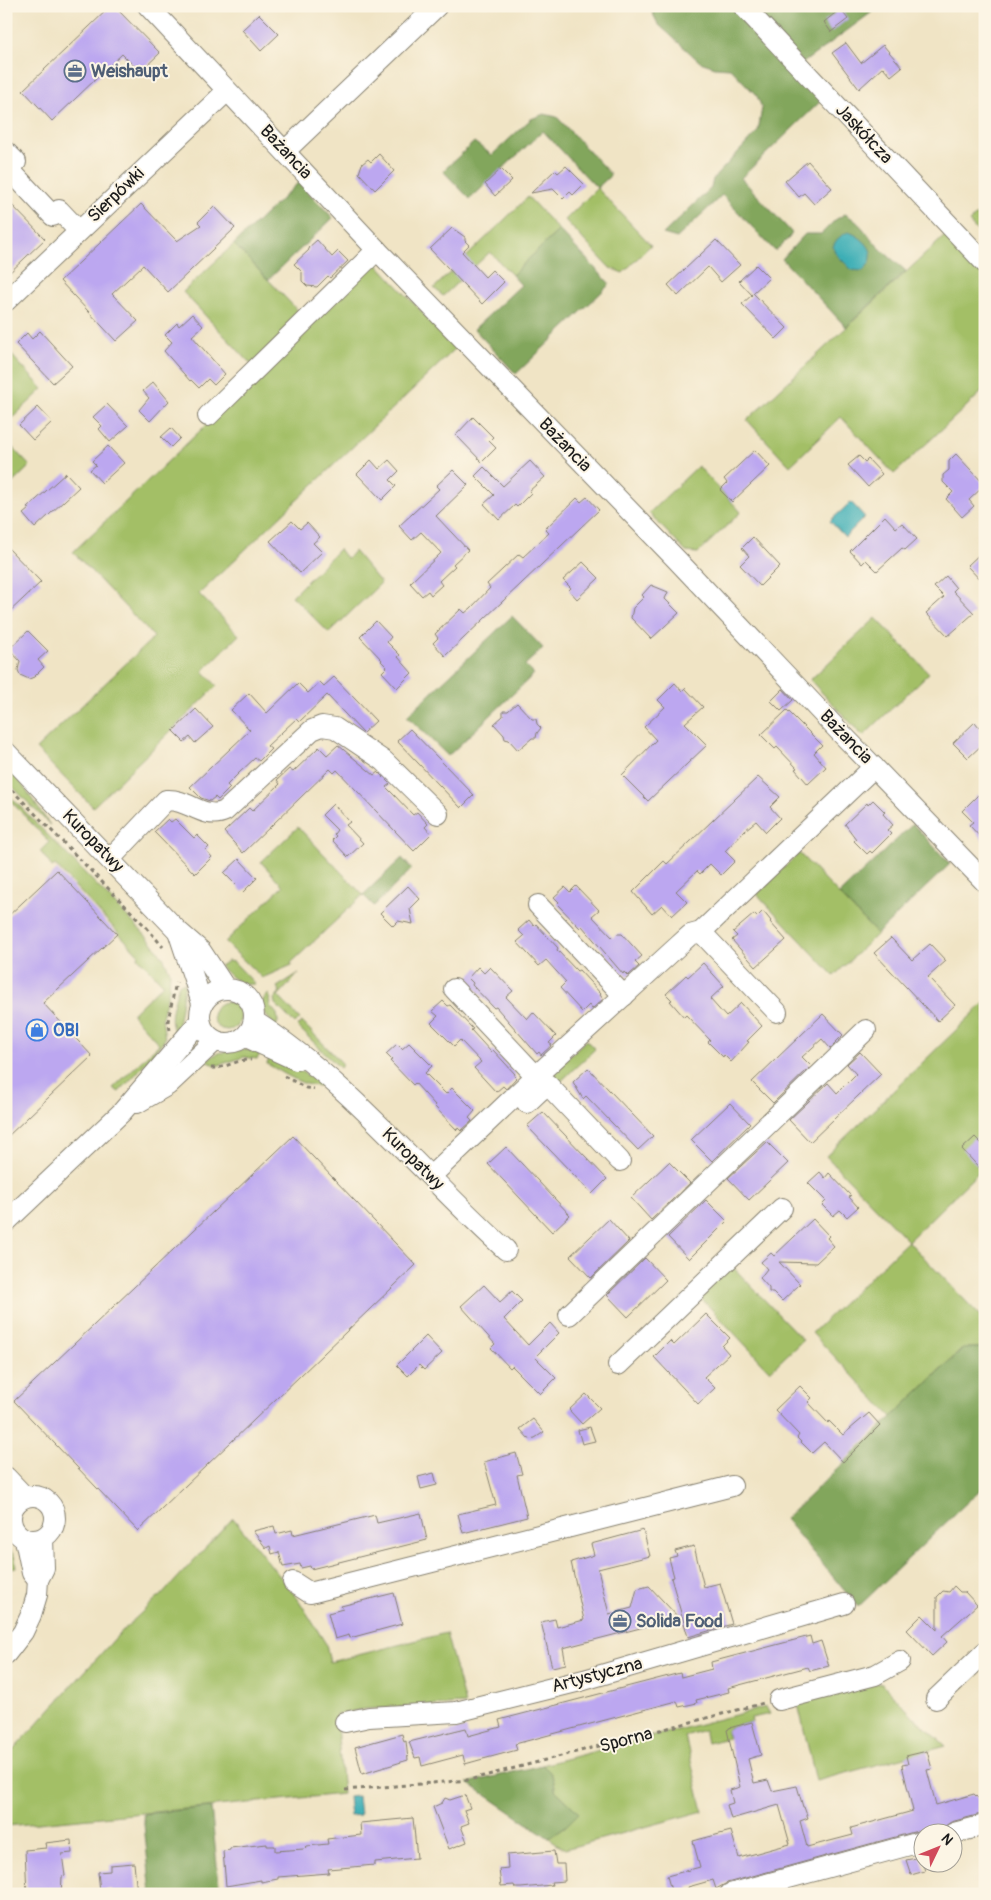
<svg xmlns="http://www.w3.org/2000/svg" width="991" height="1900" font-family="Pangolin,sans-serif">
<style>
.green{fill:#a3bf66;stroke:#606e41}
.forest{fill:#82a65b;stroke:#4f613c}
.water{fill:#3eafb6;stroke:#2d6669}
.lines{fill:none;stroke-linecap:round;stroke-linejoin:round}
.stream{stroke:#3eafb6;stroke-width:5}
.building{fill:#bca7f0}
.minor-casing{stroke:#868070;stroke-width:22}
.path{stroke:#868070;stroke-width:3;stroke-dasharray:4 4;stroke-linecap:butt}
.minor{stroke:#fff;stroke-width:20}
.labels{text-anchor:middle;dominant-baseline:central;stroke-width:4;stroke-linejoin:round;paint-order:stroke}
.service-label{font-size:18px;font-weight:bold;fill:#4e5e75;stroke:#fcf5e5;text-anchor:start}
.street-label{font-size:18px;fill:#1c1c1c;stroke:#fcf5e5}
.shop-label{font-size:18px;font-weight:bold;fill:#366cbe;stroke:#fcf5e5;text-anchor:start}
</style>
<rect width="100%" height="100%" fill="#fcf5e5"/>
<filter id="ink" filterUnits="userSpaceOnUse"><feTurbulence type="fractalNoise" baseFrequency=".02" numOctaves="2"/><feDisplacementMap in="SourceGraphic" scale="10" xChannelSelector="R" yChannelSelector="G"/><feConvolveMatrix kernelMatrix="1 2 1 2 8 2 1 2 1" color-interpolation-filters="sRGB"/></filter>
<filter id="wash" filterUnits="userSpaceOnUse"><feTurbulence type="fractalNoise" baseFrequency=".0096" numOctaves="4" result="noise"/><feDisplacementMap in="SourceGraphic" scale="20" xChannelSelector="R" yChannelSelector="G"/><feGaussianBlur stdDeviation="1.12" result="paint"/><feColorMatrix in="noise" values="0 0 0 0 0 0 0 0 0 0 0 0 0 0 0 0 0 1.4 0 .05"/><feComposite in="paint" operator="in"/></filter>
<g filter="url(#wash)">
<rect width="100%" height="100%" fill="#f0e4c5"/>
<g class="green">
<polygon points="597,188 651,245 623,273 610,268 565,220"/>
<polygon points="528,197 559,230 512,275 490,252 443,296 434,288"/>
<polygon points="985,206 985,253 977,244 980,234 969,222"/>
<polygon points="948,233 985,272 985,389 894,474 841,417 790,466 747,420"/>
<polygon points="234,244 303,316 252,365 183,292"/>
<polygon points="376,263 456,348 199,594 239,635 203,671 217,686 93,807 36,749 154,637 73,552"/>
<polygon points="6,349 43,389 6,424"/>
<polygon points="6,441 30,466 6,489"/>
<polygon points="698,466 741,512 698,553 686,552 649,513"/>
<polygon points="339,549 346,558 350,556 354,551 381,583 329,633 292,596"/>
<polygon points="876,618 929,673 863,736 810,680"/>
<polygon points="6,767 21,783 50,825 6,780"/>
<polygon points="6,792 151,941 163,957 170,972 169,989 162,1017 165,1039 136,1074 119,1092 113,1088 159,1044 132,1014 163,984 138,957 139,955 55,865 52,867 40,851 49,842 6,796"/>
<polygon points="298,827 363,895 291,963 292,965 262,978 225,942 283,886 261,862"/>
<polygon points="799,853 877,934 834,976 757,894"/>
<path d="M228,961L234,962L255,984C240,986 230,977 220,966Z"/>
<polygon points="299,973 278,996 300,1019 295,1024 275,1004 274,999 280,992 277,987"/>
<path d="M185,982L178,1025L175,1032C166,1019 176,999 178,985Z"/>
<path d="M269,994L270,1006L277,1014L278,1022L276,1026C266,1017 254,1004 269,994Z"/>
<circle cx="227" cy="1016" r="14"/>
<polygon points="985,1002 985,1166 908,1241 985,1321 985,1348 963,1348 892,1417 812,1333 908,1241 826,1156"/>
<polygon points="302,1022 343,1064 340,1068 297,1026"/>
<polygon points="586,1040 595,1049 556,1086 553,1080 553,1071"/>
<polygon points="238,1050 248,1050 260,1054 257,1059 244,1057 216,1066 206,1060 218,1053"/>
<path d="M270,1056L298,1069L322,1085C307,1090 281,1071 267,1064Z"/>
<polygon points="730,1264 803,1340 770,1371 698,1295"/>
<polygon points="233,1518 298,1599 326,1644 330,1662 446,1633 465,1704 366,1709 336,1714 343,1794 6,1826 6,1758 120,1633 158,1597 160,1597"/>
<polygon points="6,1545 14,1556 16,1567 6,1569"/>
<polygon points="866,1681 882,1684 915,1718 946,1746 816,1781 797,1700"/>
<path d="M766,1707L770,1714L751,1718L752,1722L729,1728L727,1731L728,1738L707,1743L704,1730L685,1736L703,1811L565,1849L549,1838L567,1825L579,1813L555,1790C554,1778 552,1772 542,1765Z"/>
</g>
<g class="forest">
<polygon points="649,6 734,6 823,99 741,178 792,233 789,238 775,251 722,195 677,238 663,234 711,188 713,179 758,131 762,108 757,96 730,68 715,67 700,62 658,24"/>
<polygon points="751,6 879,6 879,7 803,63"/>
<polygon points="544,114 557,117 611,175 597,188 543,131 470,199 443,171 474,142 492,155 531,119"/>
<polygon points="299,182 333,218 268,280 234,244"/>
<path d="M845,214C859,221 866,233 876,244C885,254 896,262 906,271L846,327L782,259L805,234H821L835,220Z"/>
<polygon points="559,230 610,284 516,374 474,329 521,285 512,275"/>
<polygon points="512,616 543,648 525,665 534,674 448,756 407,716"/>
<polygon points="913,824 950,864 877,934 839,894"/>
<polygon points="402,858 412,869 374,906 363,895"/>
<polygon points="964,1348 985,1348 985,1485 858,1607 785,1519"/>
<path d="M542,1765C552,1772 554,1778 555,1790L579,1813L567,1825L549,1838L468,1783Z"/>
<polygon points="211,1807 220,1894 151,1894 143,1814"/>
</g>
<g class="water">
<path d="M848,232C857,234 873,246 871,257C871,263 866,267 863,271L852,270L835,253L833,247C836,239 840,236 848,232Z"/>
<polygon points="851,502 865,517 845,537 830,521"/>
<polygon points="358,1796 360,1815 350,1816 348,1797"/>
</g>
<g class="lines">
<polyline class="stream" points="6,12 12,6"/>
</g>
<g id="blocks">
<g class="building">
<polygon points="111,6 114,6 160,53 140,72 122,54 52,121 23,90"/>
<polygon points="840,9 848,19 831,32 824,22"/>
<polygon points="259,14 279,34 261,51 242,30"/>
<polygon points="846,43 861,63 883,45 902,67 891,76 883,67 859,89 832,53"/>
<polygon points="379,154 394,171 375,190 359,173 362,164 368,159 371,162"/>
<polygon points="808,161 832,188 814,204 804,193 799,197 785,181"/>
<polygon points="566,166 584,184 573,195 570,192 563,199 553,189 531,193 555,170 558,173"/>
<polygon points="501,169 512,180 495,196 485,184"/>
<polygon points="6,199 45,239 6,276"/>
<polygon points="141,204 177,241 201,225 198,222 214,206 235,228 168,292 143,265 112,294 138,321 116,341 60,281"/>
<polygon points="452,228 465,237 465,241 469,245 462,252 485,277 492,270 504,282 482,304 430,249"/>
<polygon points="317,240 332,257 338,251 348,261 330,278 328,276 317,287 307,286 302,281 302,272 294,264 309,250 308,248"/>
<polygon points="716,240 740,265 721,282 708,267 678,296 668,285"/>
<polygon points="756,265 769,278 753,293 787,328 776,339 742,304 752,295 739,281"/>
<polygon points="192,314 203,326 192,336 225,374 214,385 208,379 199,388 191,380 190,381 164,351 172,342 165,335 177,323 179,326"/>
<polygon points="40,331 72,366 53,383 16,344 27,333 32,339"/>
<polygon points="153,382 169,401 150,421 139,410 149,398 143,391"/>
<polygon points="107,404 128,426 110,442 99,429 102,426 93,417"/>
<polygon points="38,407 52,422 33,440 19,425"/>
<polygon points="473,417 493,437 489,441 496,448 482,462 456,435"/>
<polygon points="171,428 180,438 171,447 161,437"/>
<polygon points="108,446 124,463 102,483 90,470 96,465 92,461"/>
<polygon points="755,450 770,466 732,502 720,490 727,483 724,479"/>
<polygon points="956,454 985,485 969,500 974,506 962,517 946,499 953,492 943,482 943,475 949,470 949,461"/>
<polygon points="859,456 865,462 868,459 882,474 868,487 848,465"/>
<polygon points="371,460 379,469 389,460 399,471 390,480 396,486 382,500 357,474"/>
<polygon points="530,461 545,477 529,491 531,493 517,507 515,505 499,520 484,504 494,495 475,476 484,467 503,486"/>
<polygon points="453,470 468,485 436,516 468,550 453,564 455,566 439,581 442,585 431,595 428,591 422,596 410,583 441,553 421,532 412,540 399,526 439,489 436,486"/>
<polygon points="66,473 79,487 35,528 23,514 29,509 27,508"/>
<polygon points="587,497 599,510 445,656 433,643 438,638 435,634 461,609 465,613 471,608 490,588 487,584 519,554 523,557 537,544 549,533 545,529 577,498 581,502"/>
<polygon points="885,516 896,528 902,523 917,539 905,550 902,548 877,571 866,560 862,564 850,551"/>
<polygon points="292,521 300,529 307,523 320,537 313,543 322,552 300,573 270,541"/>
<polygon points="753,537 780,566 760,586 740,565 749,556 742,548"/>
<polygon points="6,546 41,582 6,615"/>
<polygon points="985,549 985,585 967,566"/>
<polygon points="583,562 599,578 577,599 569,590 571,588 563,580"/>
<polygon points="946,576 956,588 953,591 974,613 948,636 926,613 944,597 934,587"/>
<polygon points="651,585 668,592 665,599 679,613 651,639 631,618 633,608 644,597 642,595"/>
<polygon points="376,621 391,637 387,642 400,655 398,657 412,673 397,688 382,672 387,667 381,661 382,660 360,637"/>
<polygon points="28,631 48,651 38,660 44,667 34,677 29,679 20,675 18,670 20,661 9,649"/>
<polygon points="334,677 376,721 363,733 327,695 299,722 296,719 282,732 267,746 271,749 259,761 255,758 239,773 227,785 230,788 218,800 215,797 210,801 201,798 190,787 250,730 231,710 249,693 267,713 298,683 308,693 320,682 324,686"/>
<polygon points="675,683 682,691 685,688 703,707 685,723 707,745 648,801 622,775 656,740 644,727 665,707 658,700"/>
<polygon points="783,689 793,700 781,711 771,701"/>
<polygon points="517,703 532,719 536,719 537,724 541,728 537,733 536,738 532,738 518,750 509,740 505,739 504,735 494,724 503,716 503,711 508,711"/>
<polygon points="196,709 213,727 195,743 190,737 184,742 173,731"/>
<polygon points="787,710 822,745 814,753 826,767 808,784 795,769 797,768 777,747 775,749 761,735"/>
<polygon points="985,721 985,742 968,758 953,743 975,722 979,727"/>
<polygon points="410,729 474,795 461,808 397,741"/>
<polygon points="338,745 374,775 378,772 390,784 386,787 393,794 413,815 417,812 428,824 425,827 431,834 414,851 337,770 334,773 330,769 243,853 224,832 249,808 252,811 280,784 277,780 289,769 293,772 319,747 327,755"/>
<polygon points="758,777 780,797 770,807 780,818 766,832 756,821 745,830 725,851 735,861 721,875 710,864 700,874 697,871 676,891 687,902 672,916 662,905 652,914 633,892 664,861 667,864"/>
<polygon points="978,795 985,802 985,842 969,825 973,822 962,811"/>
<polygon points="873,800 885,812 883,814 893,825 887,830 891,834 872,853 870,851 867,854 854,841 856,839 845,824 867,803 868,805"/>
<polygon points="333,804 350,822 346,825 363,843 348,857 332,840 336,836 334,834 337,830 322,815"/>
<polygon points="168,819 171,822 175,819 194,838 197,835 209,847 206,850 212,857 195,874 154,832"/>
<polygon points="239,859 257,878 243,892 224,873"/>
<polygon points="57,870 117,934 43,1003 92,1056 6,1138 6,918"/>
<polygon points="408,886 420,899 410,909 413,924 398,921 393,926 380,913"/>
<polygon points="576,886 599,910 592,916 613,938 617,934 622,934 642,956 635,962 639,966 628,976 624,972 623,974 582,926 580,928 557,904 559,902 554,897 565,887 570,892"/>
<polygon points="763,911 771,921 770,922 786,940 756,967 732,940 737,936 733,932 754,914 757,917"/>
<polygon points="529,920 534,926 536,924 558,948 557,950 577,971 579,970 601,994 600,995 603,999 592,1009 589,1005 582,1012 560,988 566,982 546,960 539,966 517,942 524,936 518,930"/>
<polygon points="891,938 912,960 930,944 946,961 928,977 955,1005 938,1021 874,953"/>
<polygon points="703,963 724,986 710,999 726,1017 741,1003 762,1026 747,1041 749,1042 731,1062 724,1055 723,1057 708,1042 710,1040 686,1015 684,1017 670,1001 672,1000 666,994 686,975 688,977"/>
<polygon points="478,967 484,973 490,967 513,991 506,997 527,1019 533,1012 556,1036 549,1043 552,1045 541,1055 539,1052 537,1054 496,1007 494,1008 472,985 473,983 468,978"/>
<polygon points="443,1001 448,1006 450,1005 473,1029 471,1030 491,1052 493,1050 515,1074 514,1076 516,1078 506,1089 503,1086 496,1092 474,1068 481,1062 460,1040 454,1046 431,1023 438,1016 432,1011"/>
<polygon points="823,1014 843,1035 830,1048 822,1039 802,1057 811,1066 773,1103 752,1082"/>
<polygon points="409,1043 432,1066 425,1073 446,1094 452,1088 475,1111 469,1118 472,1121 461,1131 458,1128 457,1130 434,1106 435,1105 415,1083 413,1085 390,1061 392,1060 386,1054 397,1044 402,1049"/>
<polygon points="860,1052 881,1074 810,1142 789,1120 828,1083 837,1093 856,1074 847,1064"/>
<polygon points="588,1068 653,1136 638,1150 586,1096 583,1099 573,1082"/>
<polygon points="730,1103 750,1124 712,1161 691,1140"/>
<polygon points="543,1112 607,1179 592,1194 527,1126"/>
<polygon points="293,1136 416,1265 138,1531 14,1401"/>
<polygon points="975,1137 985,1147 985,1174 962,1149"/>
<polygon points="767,1142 788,1163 749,1200 728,1178"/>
<polygon points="506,1147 570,1215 552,1232 488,1164"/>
<polygon points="669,1162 690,1183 651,1220 631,1198"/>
<polygon points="820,1172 825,1178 829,1173 851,1196 849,1197 858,1207 847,1217 840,1210 833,1216 822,1205 826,1201 808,1183"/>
<polygon points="706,1200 727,1221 689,1259 668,1237"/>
<polygon points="609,1219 629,1241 591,1278 570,1256"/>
<polygon points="813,1219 829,1236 827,1238 834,1246 816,1263 779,1262 800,1284 782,1301 773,1292 769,1292 769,1288 760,1278 767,1269 761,1262 771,1253 774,1256"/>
<polygon points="645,1258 666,1280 628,1317 607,1295"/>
<polygon points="484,1285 500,1302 512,1291 522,1301 504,1319 528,1345 550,1323 559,1333 535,1357 556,1378 540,1394 512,1366 510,1368 491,1348 495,1344 461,1306"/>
<polygon points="706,1314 730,1338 722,1346 729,1354 704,1377 715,1388 698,1404 654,1357 670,1341 674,1345"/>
<polygon points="426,1336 442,1353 424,1370 419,1365 408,1376 397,1365"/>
<polygon points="800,1386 812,1398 808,1402 828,1423 829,1421 843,1435 869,1413 880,1425 843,1462 824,1442 812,1453 797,1438 799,1435 775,1410"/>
<polygon points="586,1394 600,1408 582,1424 569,1410"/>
<polygon points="533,1419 544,1432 535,1438 529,1439 520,1429"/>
<polygon points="590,1427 595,1441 582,1444 578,1430"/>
<polygon points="516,1453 522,1474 517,1475 527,1517 463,1533 458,1514 496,1505 484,1462"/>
<polygon points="434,1473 437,1485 421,1489 418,1477"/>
<polygon points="421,1513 427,1540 311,1569 310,1566 301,1568 300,1564 283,1567 279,1552 272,1554 270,1546 266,1548 253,1531 274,1526 276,1534 292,1530 293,1535 375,1515 377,1523"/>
<polygon points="643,1530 650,1556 598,1569 609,1614 632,1608 637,1589 649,1586 679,1618 563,1648 566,1664 552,1667 541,1622 555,1619 557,1627 584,1620 571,1562 594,1555 591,1544"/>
<polygon points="694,1546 704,1587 720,1583 732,1624 688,1637 671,1578 674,1577 669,1558 677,1556 675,1551"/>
<polygon points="954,1586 960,1592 965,1592 977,1605 942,1636 947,1642 932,1656 907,1630 922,1615 937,1630 937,1597 943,1591 949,1592"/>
<polygon points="394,1593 402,1624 350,1638 349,1635 335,1639 328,1613 343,1609 341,1606"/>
<polygon points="810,1636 812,1644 821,1641 829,1666 810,1671 808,1667 728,1688 729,1692 696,1700 697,1703 679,1707 677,1701 515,1744 517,1750 483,1759 465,1764 463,1755 422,1766 420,1757 415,1758 409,1742 466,1728 468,1736 501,1727 499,1720 680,1673 681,1677 712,1669 711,1662"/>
<polygon points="752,1722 761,1755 748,1759 754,1783 768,1780 772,1791 797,1786 803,1807 804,1807 808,1818 800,1821 807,1847 853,1835 851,1828 913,1811 902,1765 908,1764 906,1756 927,1751 932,1769 927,1770 936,1805 974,1794 985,1805 980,1810 981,1814 951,1822 944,1827 930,1831 921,1830 727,1883 716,1889 713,1880 688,1887 690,1894 672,1894 667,1876 700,1867 693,1841 731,1831 739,1858 790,1844 779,1805 731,1819 727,1805 733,1803 730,1790 740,1787 727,1730 729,1729 729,1728"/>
<polygon points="402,1734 404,1742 406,1741 408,1760 362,1774 355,1747"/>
<polygon points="465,1795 470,1808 464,1810 469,1823 461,1826 467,1842 449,1849 433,1807 442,1803 445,1798 450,1800"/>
<polygon points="413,1818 417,1858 375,1862 375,1865 328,1869 329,1873 278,1877 278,1879 261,1882 261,1880 226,1886 223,1851 230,1850 230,1848 267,1844 267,1846 275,1846 275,1851 304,1849 307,1846 328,1844 327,1839 361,1835 360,1823"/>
<polygon points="71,1840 72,1853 62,1854 65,1876 62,1877 61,1894 27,1894 25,1850 46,1848 45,1843"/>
<polygon points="554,1851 556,1864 564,1864 565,1881 551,1882 552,1885 521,1888 515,1888 514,1885 501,1886 499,1869 508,1868 507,1855"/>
<polygon points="921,1857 925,1871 911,1875 906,1860"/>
<polygon points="134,1863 137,1894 113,1894 112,1889 100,1891 98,1872 110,1871 110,1865"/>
</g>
</g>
</g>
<g filter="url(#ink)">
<use href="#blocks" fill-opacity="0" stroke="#868070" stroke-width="1"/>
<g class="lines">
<g class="minor-casing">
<g id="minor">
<polyline points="148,6 377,250 677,560 838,730 985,882"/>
<polyline points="743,6 985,263"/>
<polyline points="285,151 437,6"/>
<polyline points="6,152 16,162 9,169 53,216 59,210 79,231"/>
<polyline points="6,301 227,91"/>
<polyline points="208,416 377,250"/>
<polyline points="6,752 178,931 201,951 226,989"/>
<path d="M110,859L166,800C188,798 204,821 225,811L312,730L322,726L335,728L384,761L438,814"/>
<polyline points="538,905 624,996"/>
<polyline points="701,932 777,1012"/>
<polyline points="179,934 202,1003"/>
<circle cx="227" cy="1016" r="27"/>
<polyline points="454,989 536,1076"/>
<path d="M254,1021C351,1083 421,1174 506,1250"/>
<polyline points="246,1037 296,1060"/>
<polyline points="137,1103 168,1085 215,1041"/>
<polyline points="527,1103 547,1084 620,1161"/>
<polyline points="431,1176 536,1076 678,946 690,935 701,932 874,767"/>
<polyline points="6,1222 122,1112 200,1021"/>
<polyline points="569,1315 866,1030"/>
<polyline points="618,1365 782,1208"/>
<polyline points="6,1477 25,1497"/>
<circle cx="33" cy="1518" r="22"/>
<polyline points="25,1539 32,1573 38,1580"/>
<polyline points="293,1582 310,1593 732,1486"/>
<polyline points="6,1654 23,1632 31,1615 37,1595 38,1580 44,1568 43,1538"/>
<polyline points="936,1699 985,1652"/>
<polyline points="779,1700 875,1675 900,1661"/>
<polyline points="345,1722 369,1717 456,1712 584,1680 844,1604"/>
<polyline points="954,1833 985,1825"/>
<polyline points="730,1894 924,1841"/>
</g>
</g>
<g class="path">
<polyline points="6,784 147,928 163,947"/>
<polyline points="170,1030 168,1021 176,982"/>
<path d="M211,1068C225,1069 237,1059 251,1060"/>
<polyline points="284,1076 306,1088 314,1089"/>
<polyline points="345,1790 469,1780 764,1703"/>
<polyline points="6,1885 7,1894"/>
</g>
<use href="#minor" class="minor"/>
</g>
</g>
<defs>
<g id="office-ring" transform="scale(1.125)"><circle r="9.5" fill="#fcf5e5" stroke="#5c6f8a" stroke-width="1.5"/><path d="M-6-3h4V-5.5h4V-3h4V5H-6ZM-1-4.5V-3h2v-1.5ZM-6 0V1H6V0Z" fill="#5c6f8a"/></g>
<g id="shop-ring" transform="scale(1.125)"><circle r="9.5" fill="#fcf5e5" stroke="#3f7fe0" stroke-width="1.5"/><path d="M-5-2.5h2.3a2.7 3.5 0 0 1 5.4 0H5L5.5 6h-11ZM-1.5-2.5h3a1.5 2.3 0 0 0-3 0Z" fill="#3f7fe0"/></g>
</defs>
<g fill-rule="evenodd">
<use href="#office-ring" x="75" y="71"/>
<use href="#shop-ring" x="37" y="1030"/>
<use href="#office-ring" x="620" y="1621"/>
</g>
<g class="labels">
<g class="service-label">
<text x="91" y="71">Weishaupt</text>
<text x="636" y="1621">Solida Food</text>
</g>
<g class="street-label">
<text transform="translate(864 134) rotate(47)">Jaskółcza</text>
<text transform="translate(286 152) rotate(47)">Bażancia</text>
<text transform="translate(116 195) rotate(-44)">Sierpówki</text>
<text transform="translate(565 445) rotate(46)">Bażancia</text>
<text transform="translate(846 737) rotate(46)">Bażancia</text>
<text transform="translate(93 841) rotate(46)">Kuropatwy</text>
<text transform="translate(413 1159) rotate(45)">Kuropatwy</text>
<text transform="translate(597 1675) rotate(-15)">Artystyczna</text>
<text transform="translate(626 1740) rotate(-15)">Sporna</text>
</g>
<g class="shop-label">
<text x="53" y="1030">OBI</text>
</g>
</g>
<rect width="991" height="1900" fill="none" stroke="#fcf5e5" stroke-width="25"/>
<g transform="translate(938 1848) rotate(47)"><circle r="24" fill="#fcf5e5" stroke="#a29e95"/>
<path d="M0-4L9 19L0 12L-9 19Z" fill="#d1495b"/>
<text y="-8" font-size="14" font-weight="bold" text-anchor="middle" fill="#1c1c1c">N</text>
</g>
</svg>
